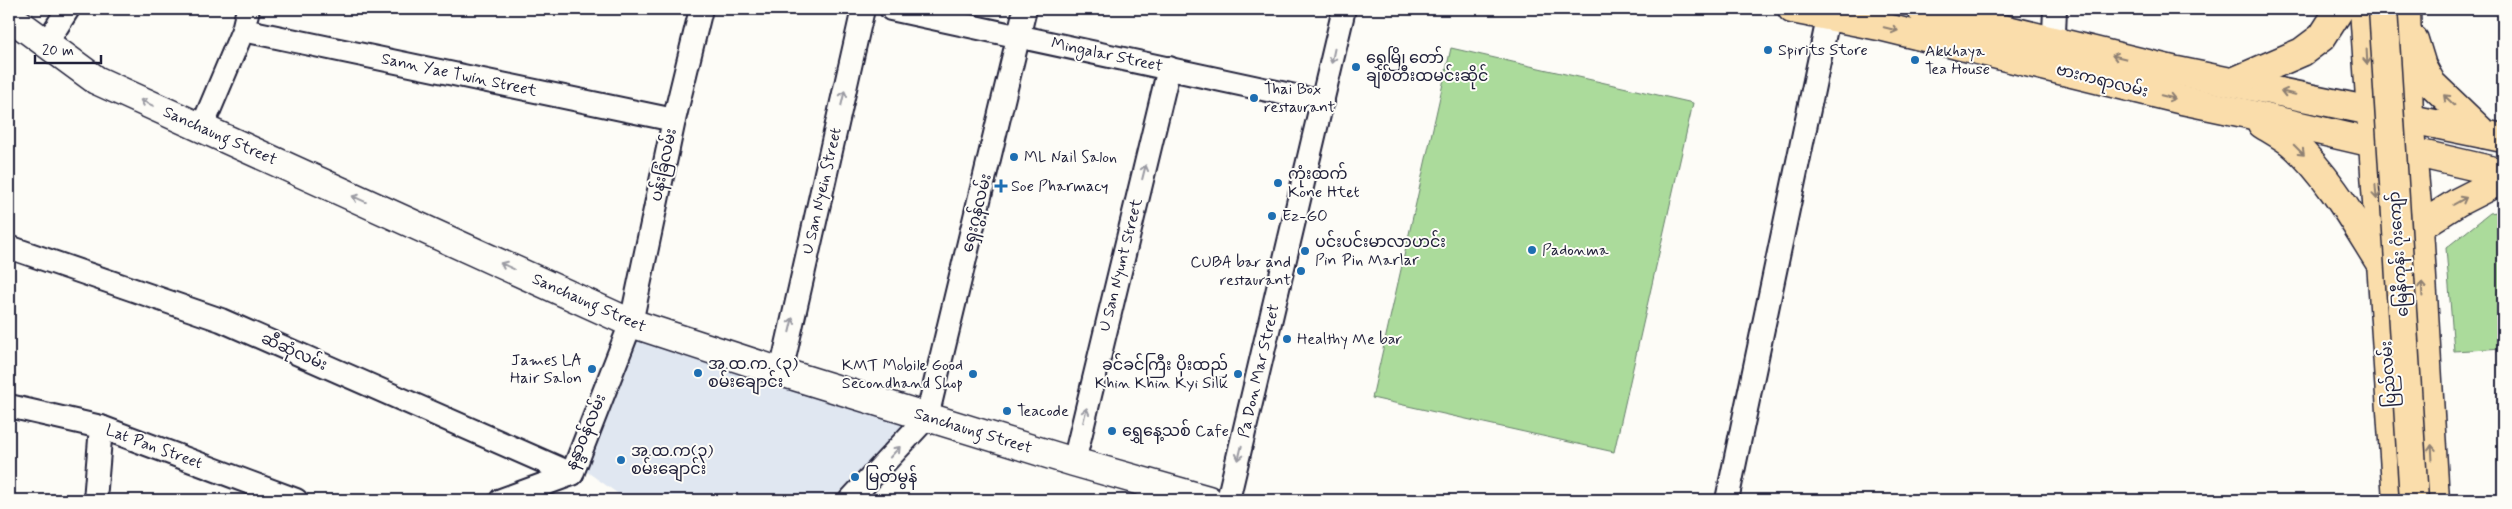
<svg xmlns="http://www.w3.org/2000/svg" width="2512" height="509" font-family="Mynerve,'Noto Sans Myanmar',sans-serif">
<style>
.built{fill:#e0e7f1}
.green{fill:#abdb9b;stroke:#667e6b}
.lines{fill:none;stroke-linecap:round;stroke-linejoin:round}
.minor-casing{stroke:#22223b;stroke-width:26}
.tertiary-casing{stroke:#22223b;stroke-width:31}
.primary-casing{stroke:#22223b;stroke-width:31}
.minor{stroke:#fdfcf7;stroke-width:22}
.tertiary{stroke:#fdfcf7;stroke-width:28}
.primary{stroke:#faddab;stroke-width:28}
.trunk-bridge-casing{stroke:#22223b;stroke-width:31;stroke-linecap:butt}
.trunk-bridge{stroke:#faddab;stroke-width:28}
.oneway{stroke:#8e8073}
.oneway2{stroke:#9a9aa2}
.poi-dot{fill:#1f6fb2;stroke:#fdfcf7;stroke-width:2}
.labels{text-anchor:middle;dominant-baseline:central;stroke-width:4;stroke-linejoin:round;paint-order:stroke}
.poi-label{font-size:16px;fill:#22223b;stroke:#fdfcf7;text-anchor:start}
.street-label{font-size:16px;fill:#22223b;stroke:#fdfcf7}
</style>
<rect width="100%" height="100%" fill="#fdfcf7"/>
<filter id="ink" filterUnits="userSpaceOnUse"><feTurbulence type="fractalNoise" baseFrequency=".02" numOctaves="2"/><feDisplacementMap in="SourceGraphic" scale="10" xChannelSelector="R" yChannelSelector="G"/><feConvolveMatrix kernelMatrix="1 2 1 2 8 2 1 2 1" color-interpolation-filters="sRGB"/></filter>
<g filter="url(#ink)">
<polygon class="built" points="638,330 911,416 832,500 627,500 583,469"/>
<g class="green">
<polygon points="1451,48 1693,103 1614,452 1372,398"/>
<polygon points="2503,211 2503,348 2454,351 2446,248 2490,213"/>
</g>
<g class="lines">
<g class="minor-casing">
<g id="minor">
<polyline points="891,9 1323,102"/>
<polyline points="243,30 674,120"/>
<polyline points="46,44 68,9"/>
<polyline points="2053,58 2055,9"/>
<polyline points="202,127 243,30 248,9"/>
<polyline points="9,247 221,320 572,474"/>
<polyline points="781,372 863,9"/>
<polyline points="9,406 101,427 296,500"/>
<polyline points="1074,462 1169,68"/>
<polyline points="95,500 101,427"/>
<polyline points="501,500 572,474 631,323 674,120 701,9"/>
<polyline points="850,500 927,417 1025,9"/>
<polyline points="1228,500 1344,9"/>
<polyline points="1727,500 1830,9"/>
</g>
</g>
<g class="tertiary-casing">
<polyline id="tertiary" points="9,16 96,80 631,323 781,372 1074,462 1208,500"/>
</g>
<g class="primary-casing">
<g id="primary">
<polyline points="1792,9 1879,26 2182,100 2244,113 2503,173"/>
<polyline points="1921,9 2177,71 2503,138"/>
<polyline points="2364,9 2397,500"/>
<polyline points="2406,9 2409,119 2419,227 2435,500"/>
<polyline points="2414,40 2422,66 2432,84 2484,134"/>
<polyline points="2235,81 2302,52 2322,37 2340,9"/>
<path d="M2262,124C2273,131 2285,137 2294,145C2329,176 2356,225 2380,263"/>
<polyline points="2419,227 2458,202 2503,179"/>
</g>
</g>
<use href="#minor" class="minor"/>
<use href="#tertiary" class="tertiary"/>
<use href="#primary" class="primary"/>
<g class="trunk-bridge-casing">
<polyline id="trunk-bridge" points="2383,9 2414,500"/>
</g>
<use href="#trunk-bridge" class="trunk-bridge"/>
</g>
<defs><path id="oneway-shaft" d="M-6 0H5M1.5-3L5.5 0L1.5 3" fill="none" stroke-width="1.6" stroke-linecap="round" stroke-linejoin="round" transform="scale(1.25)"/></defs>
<g class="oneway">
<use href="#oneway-shaft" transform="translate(1891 29) rotate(14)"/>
<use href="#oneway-shaft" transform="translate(2119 57) rotate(-167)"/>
<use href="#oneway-shaft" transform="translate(2367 57) rotate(87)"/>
<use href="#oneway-shaft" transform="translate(2288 93) rotate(-167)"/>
<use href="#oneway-shaft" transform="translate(2168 97) rotate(14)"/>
<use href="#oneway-shaft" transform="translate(2449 100) rotate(-136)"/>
<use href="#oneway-shaft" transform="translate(2299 150) rotate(45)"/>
<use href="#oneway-shaft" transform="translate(2376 192) rotate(85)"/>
<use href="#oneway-shaft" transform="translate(2460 201) rotate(-29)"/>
<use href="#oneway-shaft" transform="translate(2422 289) rotate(-93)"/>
<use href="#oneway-shaft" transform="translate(2432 452) rotate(-93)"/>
</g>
<g class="oneway2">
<use href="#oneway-shaft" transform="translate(1333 56) rotate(102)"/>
<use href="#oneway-shaft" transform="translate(843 98) rotate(-77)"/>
<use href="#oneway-shaft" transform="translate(147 103) rotate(-156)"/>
<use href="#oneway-shaft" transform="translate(1144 172) rotate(-76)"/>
<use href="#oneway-shaft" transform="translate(359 199) rotate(-156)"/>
<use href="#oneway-shaft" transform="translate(507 266) rotate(-156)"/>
<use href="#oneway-shaft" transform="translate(791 325) rotate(-77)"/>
<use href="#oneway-shaft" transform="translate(1085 415) rotate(-76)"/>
<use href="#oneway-shaft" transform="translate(895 452) rotate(-47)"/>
<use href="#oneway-shaft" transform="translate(1240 453) rotate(103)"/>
</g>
</g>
<g class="poi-dot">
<circle cx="1768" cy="50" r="5"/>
<circle cx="1915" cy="60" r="5"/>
<circle cx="1356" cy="67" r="5"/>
<circle cx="1254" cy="98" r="5"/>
<circle cx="1014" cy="157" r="5"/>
<circle cx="1278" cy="183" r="5"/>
<path d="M998.5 178.5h5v5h5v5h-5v5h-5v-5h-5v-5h5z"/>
<circle cx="1272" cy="216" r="5"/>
<circle cx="1532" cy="250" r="5"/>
<circle cx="1305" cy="251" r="5"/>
<circle cx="1301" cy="271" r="5"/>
<circle cx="1287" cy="339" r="5"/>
<circle cx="592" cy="369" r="5"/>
<circle cx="698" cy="373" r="5"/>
<circle cx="973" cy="374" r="5"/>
<circle cx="1238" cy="374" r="5"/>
<circle cx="1007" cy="411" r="5"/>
<circle cx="1112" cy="431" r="5"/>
<circle cx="621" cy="460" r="5"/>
<circle cx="855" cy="477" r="5"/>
</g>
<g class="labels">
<g class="poi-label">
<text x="1778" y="50">Spirits Store</text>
<text x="1925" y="51">Akkhaya<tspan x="1925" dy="18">Tea House</tspan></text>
<text x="1366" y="58">ရွှေမြို့တော်<tspan x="1366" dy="18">ချစ်တီးထမင်းဆိုင်</tspan></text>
<text x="1264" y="89">Thai Box<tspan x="1264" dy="18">restaurant</tspan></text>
<text x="1024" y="157">ML Nail Salon</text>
<text x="1288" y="174">ကုံးထက်<tspan x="1288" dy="18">Kone Htet</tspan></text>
<text x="1011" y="186">Soe Pharmacy</text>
<text x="1282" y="216">Ez-GO</text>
<text x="1315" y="242">ပင်းပင်းမာလာဟင်း<tspan x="1315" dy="18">Pin Pin Marlar</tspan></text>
<text x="1542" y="250">Padonma</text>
<text x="1291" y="262" text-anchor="end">CUBA bar and<tspan x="1291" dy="18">restaurant</tspan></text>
<text x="1297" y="339">Healthy Me bar</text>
<text x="582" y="360" text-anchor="end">James LA<tspan x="582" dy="18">Hair Salon</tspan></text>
<text x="708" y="364">အ.ထ.က. (၃)<tspan x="708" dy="18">စမ်းချောင်း</tspan></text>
<text x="963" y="365" text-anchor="end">KMT Mobile Good<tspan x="963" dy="18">Secondhand Shop</tspan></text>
<text x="1228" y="365" text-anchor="end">ခင်ခင်ကြီး ပိုးထည်<tspan x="1228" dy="18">Khin Khin Kyi Silk</tspan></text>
<text x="1017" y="411">Teacode</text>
<text x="1122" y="431">ရွှေနေ့သစ် Cafe</text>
<text x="631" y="451">အ.ထ.က(၃)<tspan x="631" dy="18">စမ်းချောင်း</tspan></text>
<text x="865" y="477">မြတ်မွန်</text>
</g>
<g class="street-label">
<text transform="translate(1107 55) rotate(12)">Mingalar Street</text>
<text transform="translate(459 75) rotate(12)">Sann Yae Twin Street</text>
<text transform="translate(2102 81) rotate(14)">ဗားကရာလမ်း</text>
<text transform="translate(220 136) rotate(24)">Sanchaung Street</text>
<text transform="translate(664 165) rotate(-78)">ပန်းခြံလမ်း</text>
<text transform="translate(822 191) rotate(-77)">U San Nyein Street</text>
<text transform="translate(977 213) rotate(-76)">ရှေးဂွန်လမ်း</text>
<text transform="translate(2399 254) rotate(-94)">မြေနီကုန်း ဂုံးကျော်</text>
<text transform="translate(1121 265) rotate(-76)">U San Nyunt Street</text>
<text transform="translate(589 303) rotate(24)">Sanchaung Street</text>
<text transform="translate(294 352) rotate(24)">ဆီဆုံလမ်း</text>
<text transform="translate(1259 371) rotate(-77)">Pa Don Mar Street</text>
<text transform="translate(2389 374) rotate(-94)">ပြည်လမ်း</text>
<text transform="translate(973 431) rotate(17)">Sanchaung Street</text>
<text transform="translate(586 432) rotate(-67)">နန္ဒာ၀န်လမ်း</text>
<text transform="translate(154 447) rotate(20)">Lat Pan Street</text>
</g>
</g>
<rect width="2512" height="509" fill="none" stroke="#fdfcf7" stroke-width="30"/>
<rect x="15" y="15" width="2482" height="479" fill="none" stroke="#22223b" stroke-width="2" filter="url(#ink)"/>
<path d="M35 55v8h66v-8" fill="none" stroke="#22223b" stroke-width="2.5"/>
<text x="42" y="55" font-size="15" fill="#22223b" stroke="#fdfcf7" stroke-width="4" paint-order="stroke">20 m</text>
</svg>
